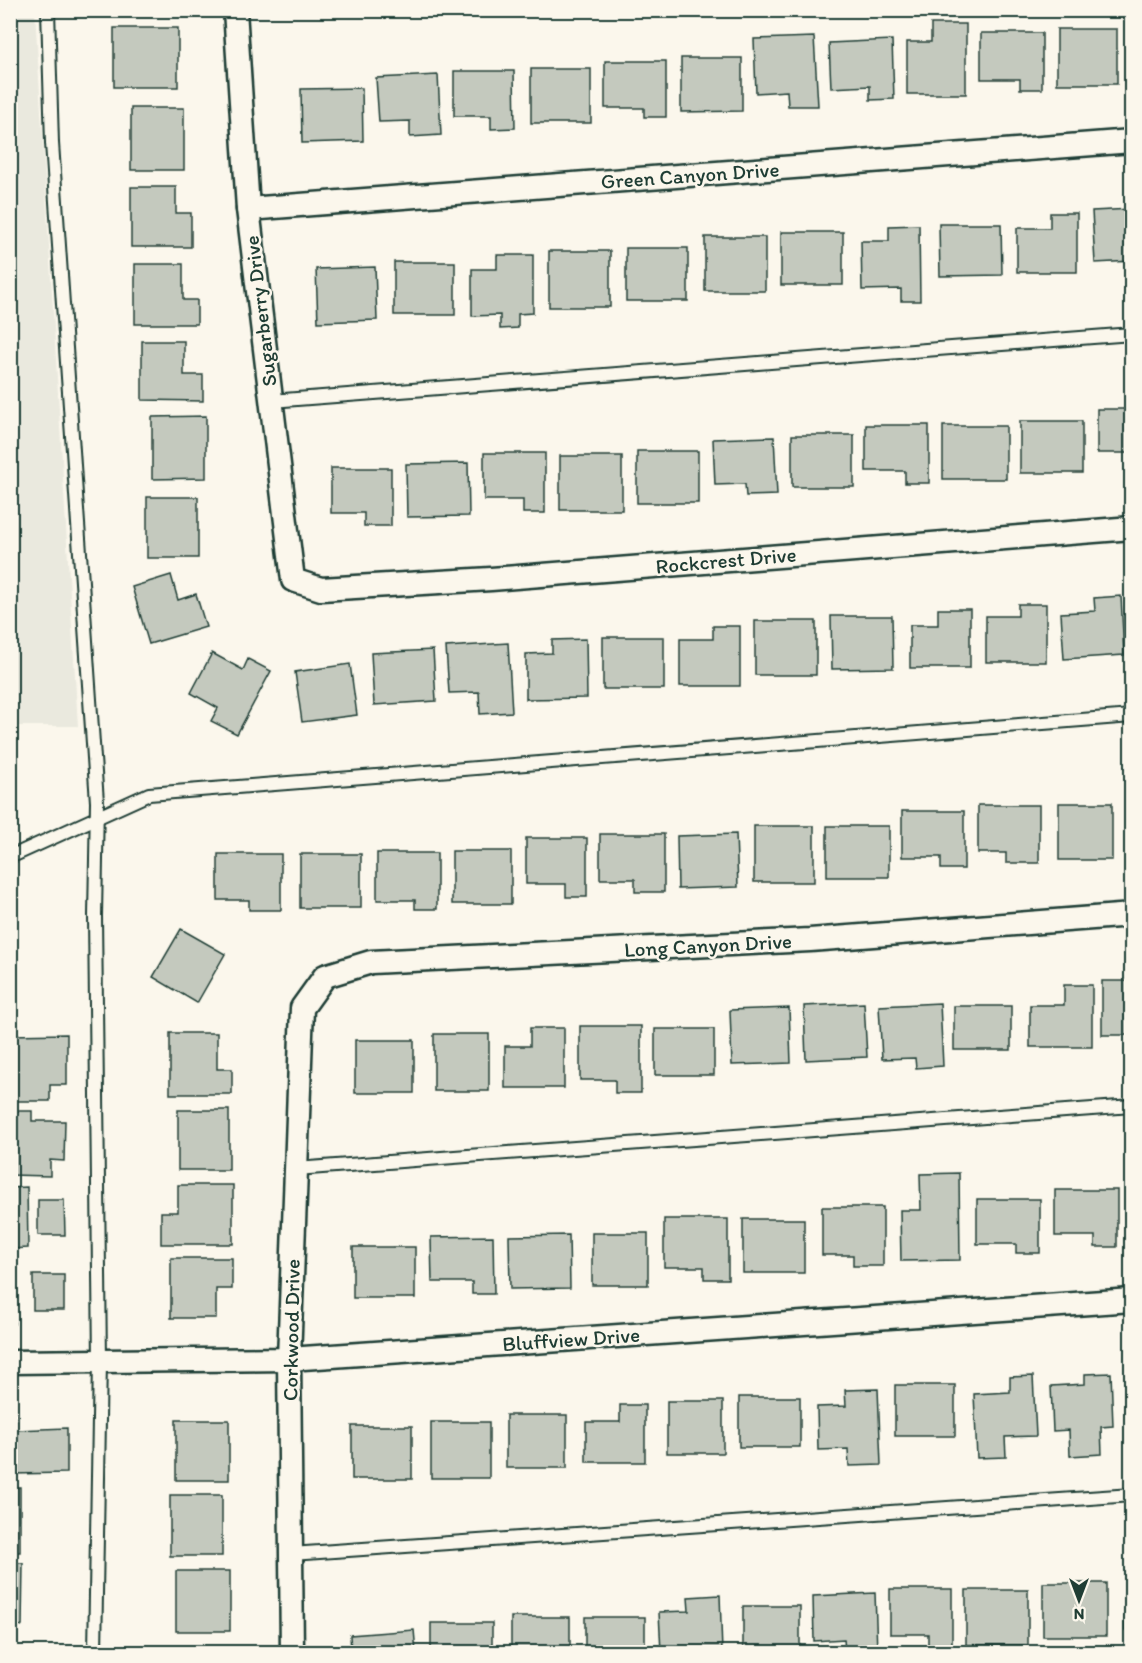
<svg xmlns="http://www.w3.org/2000/svg" width="1142" height="1663" font-family="Itim,sans-serif">
<style>
.built{fill:#eae9de}
.building{fill:#c4c9be;stroke:#1f3d34;stroke-width:1.5}
.lines{fill:none;stroke-linecap:round;stroke-linejoin:round}
.lane-casing{stroke:#1f3d34;stroke-width:16}
.street-casing{stroke:#1f3d34;stroke-width:27}
.lane{stroke:#fbf7ec;stroke-width:12}
.street{stroke:#fbf7ec;stroke-width:22}
.labels{text-anchor:middle;dominant-baseline:central;stroke-width:5;stroke-linejoin:round;paint-order:stroke}
.street-label{font-size:21px;fill:#1f3d34;stroke:#fbf7ec}
</style>
<rect width="100%" height="100%" fill="#fbf7ec"/>
<filter id="ink" filterUnits="userSpaceOnUse"><feTurbulence type="fractalNoise" baseFrequency=".0167" numOctaves="2"/><feDisplacementMap in="SourceGraphic" scale="12" xChannelSelector="R" yChannelSelector="G"/><feConvolveMatrix kernelMatrix="1 2 1 2 8 2 1 2 1" color-interpolation-filters="sRGB"/></filter>
<g filter="url(#ink)">
<polygon class="built" points="10,11 35,11 78,726 11,726"/>
<g class="building">
<rect x="114" y="10" width="62" height="3"/>
<polygon points="931,24 966,24 966,94 907,94 907,42 931,42"/>
<rect x="114" y="28" width="64" height="59"/>
<rect x="1057" y="29" width="60" height="55"/>
<polygon points="981,33 1042,33 1042,89 1020,89 1020,79 981,79"/>
<polygon points="814,37 818,106 788,106 787,91 756,93 754,39"/>
<polygon points="892,40 894,99 870,100 870,86 831,88 829,43"/>
<polygon points="681,58 742,58 742,111 681,112"/>
<polygon points="605,61 666,61 666,117 644,117 644,108 605,108"/>
<rect x="531" y="69" width="60" height="54"/>
<polygon points="454,71 514,71 515,128 491,129 491,116 454,116"/>
<polygon points="438,75 441,135 410,137 410,121 379,122 376,78"/>
<polygon points="362,88 363,141 302,143 301,89"/>
<rect x="131" y="108" width="53" height="62"/>
<polygon points="131,187 176,187 176,213 191,213 191,247 131,247"/>
<polygon points="1132,209 1132,261 1095,263 1092,211"/>
<polygon points="1050,213 1077,213 1077,272 1017,272 1017,228 1050,228"/>
<polygon points="939,224 1001,224 1002,275 940,276"/>
<polygon points="919,225 920,301 901,301 901,289 862,290 861,241 889,241 889,226"/>
<rect x="781" y="232" width="62" height="53"/>
<rect x="705" y="237" width="60" height="54"/>
<rect x="626" y="248" width="62" height="53"/>
<rect x="549" y="251" width="61" height="56"/>
<polygon points="497,255 533,255 533,313 518,314 518,328 500,329 500,315 472,316 472,269 497,269"/>
<rect x="394" y="262" width="61" height="53"/>
<polygon points="135,264 183,264 183,300 197,300 197,324 135,324"/>
<polygon points="375,267 377,320 318,322 316,269"/>
<polygon points="142,341 184,341 184,375 203,375 203,401 142,400"/>
<polygon points="1097,409 1132,409 1132,467 1129,467 1129,453 1097,453"/>
<polygon points="206,416 206,478 152,479 152,417"/>
<rect x="1020" y="421" width="62" height="52"/>
<polygon points="866,425 929,425 929,483 905,483 905,471 866,471"/>
<rect x="943" y="426" width="63" height="53"/>
<rect x="792" y="435" width="62" height="52"/>
<polygon points="774,437 777,495 746,496 745,484 715,485 713,439"/>
<rect x="637" y="451" width="61" height="52"/>
<polygon points="484,453 545,453 545,513 523,513 523,500 484,500"/>
<rect x="560" y="456" width="62" height="54"/>
<polygon points="468,463 469,516 407,517 406,464"/>
<polygon points="331,468 391,468 391,526 364,526 364,513 331,513"/>
<rect x="147" y="497" width="51" height="61"/>
<polygon points="171,575 178,600 196,594 206,627 149,644 132,587"/>
<polygon points="1121,596 1124,655 1064,659 1061,613 1095,611 1094,598"/>
<polygon points="1018,604 1046,604 1046,662 986,662 986,616 1018,616"/>
<polygon points="938,609 970,609 970,668 910,668 910,625 938,625"/>
<polygon points="831,616 892,616 893,668 832,669"/>
<rect x="755" y="621" width="61" height="54"/>
<polygon points="713,626 740,626 740,686 680,686 680,639 713,639"/>
<rect x="603" y="637" width="61" height="52"/>
<polygon points="586,639 587,698 526,699 526,654 552,653 552,640"/>
<polygon points="508,643 512,712 480,714 479,692 449,693 446,647"/>
<polygon points="433,650 436,701 374,705 371,653"/>
<polygon points="212,653 243,670 248,659 271,671 237,734 211,721 218,708 191,693"/>
<polygon points="350,664 357,715 302,722 295,672"/>
<rect x="1059" y="803" width="53" height="57"/>
<polygon points="978,805 1039,805 1039,863 1006,863 1006,853 978,853"/>
<polygon points="902,811 964,811 964,869 941,869 941,857 902,857"/>
<rect x="754" y="826" width="60" height="56"/>
<rect x="827" y="826" width="62" height="51"/>
<polygon points="600,834 664,834 664,892 635,892 635,879 600,879"/>
<polygon points="736,834 738,887 678,889 677,836"/>
<polygon points="526,838 587,838 587,897 566,897 566,884 526,884"/>
<rect x="452" y="851" width="59" height="53"/>
<polygon points="377,853 437,853 437,909 415,909 415,900 377,900"/>
<polygon points="218,854 281,854 281,910 249,910 249,900 218,900"/>
<rect x="300" y="854" width="61" height="54"/>
<polygon points="181,929 225,954 197,1003 153,977"/>
<rect x="10" y="951" width="7" height="64"/>
<rect x="1102" y="981" width="30" height="54"/>
<polygon points="1064,985 1092,985 1092,1047 1030,1047 1030,1005 1064,1005"/>
<polygon points="864,1003 867,1057 806,1060 804,1006"/>
<polygon points="940,1003 943,1066 916,1068 915,1058 882,1059 879,1006"/>
<rect x="954" y="1006" width="57" height="44"/>
<polygon points="789,1008 791,1063 732,1065 730,1010"/>
<polygon points="580,1026 641,1026 641,1093 615,1093 615,1080 580,1080"/>
<polygon points="530,1028 564,1028 564,1088 505,1088 505,1046 530,1046"/>
<rect x="655" y="1029" width="59" height="46"/>
<polygon points="170,1033 217,1033 217,1069 232,1069 232,1094 170,1094"/>
<polygon points="67,1034 67,1085 50,1085 50,1101 10,1101 10,1035"/>
<rect x="434" y="1034" width="55" height="57"/>
<rect x="355" y="1040" width="59" height="53"/>
<rect x="178" y="1110" width="51" height="60"/>
<polygon points="10,1111 32,1111 32,1121 65,1121 64,1161 50,1160 50,1176 10,1175"/>
<polygon points="959,1173 960,1260 901,1261 900,1210 921,1210 920,1174"/>
<polygon points="178,1185 233,1185 233,1244 161,1244 161,1212 178,1212"/>
<polygon points="27,1187 28,1248 10,1249 10,1188"/>
<polygon points="1055,1190 1117,1190 1117,1247 1095,1247 1095,1236 1055,1236"/>
<polygon points="977,1199 1040,1199 1040,1253 1016,1253 1016,1244 977,1244"/>
<polygon points="38,1200 64,1200 65,1235 38,1235"/>
<polygon points="822,1207 883,1207 883,1266 853,1266 853,1255 822,1255"/>
<polygon points="664,1219 728,1219 728,1279 704,1279 704,1267 664,1267"/>
<rect x="743" y="1219" width="61" height="54"/>
<rect x="592" y="1233" width="56" height="52"/>
<polygon points="569,1235 570,1288 510,1289 509,1236"/>
<polygon points="493,1236 494,1294 472,1294 472,1282 432,1282 431,1237"/>
<rect x="353" y="1247" width="62" height="51"/>
<polygon points="171,1258 232,1258 232,1289 216,1289 216,1318 171,1318"/>
<rect x="10" y="1262" width="4" height="62"/>
<rect x="33" y="1275" width="31" height="35"/>
<rect x="1130" y="1368" width="2" height="51"/>
<polygon points="1111,1373 1113,1426 1101,1427 1102,1454 1070,1456 1069,1430 1053,1431 1051,1386 1085,1384 1085,1374"/>
<polygon points="1033,1376 1036,1436 1005,1437 1006,1457 977,1458 974,1394 1010,1392 1010,1377"/>
<rect x="895" y="1385" width="60" height="51"/>
<polygon points="878,1389 881,1465 849,1466 848,1449 818,1450 817,1407 846,1406 845,1390"/>
<rect x="739" y="1397" width="61" height="50"/>
<rect x="667" y="1401" width="56" height="52"/>
<polygon points="620,1405 645,1405 645,1462 586,1462 586,1422 620,1422"/>
<polygon points="10,1413 16,1413 16,1430 67,1428 67,1473 10,1474"/>
<rect x="506" y="1415" width="61" height="53"/>
<rect x="176" y="1420" width="53" height="60"/>
<rect x="431" y="1422" width="58" height="56"/>
<rect x="352" y="1426" width="60" height="53"/>
<rect x="10" y="1487" width="10" height="65"/>
<rect x="170" y="1495" width="52" height="61"/>
<polygon points="10,1563 23,1563 22,1626 10,1625"/>
<rect x="176" y="1571" width="54" height="60"/>
<rect x="1125" y="1574" width="7" height="56"/>
<rect x="1043" y="1583" width="63" height="53"/>
<polygon points="890,1589 952,1589 952,1647 928,1647 928,1634 890,1634"/>
<rect x="966" y="1590" width="62" height="55"/>
<polygon points="875,1593 877,1652 845,1652 844,1639 814,1641 813,1596"/>
<polygon points="720,1595 722,1652 661,1652 659,1612 689,1611 688,1597"/>
<rect x="743" y="1606" width="57" height="46"/>
<rect x="511" y="1617" width="59" height="35"/>
<rect x="585" y="1617" width="60" height="35"/>
<rect x="431" y="1623" width="61" height="29"/>
<polygon points="414,1630 416,1652 351,1652 350,1635"/>
<polygon points="222,1647 223,1652 192,1652"/>
</g>
<g class="lines">
<g class="lane-casing">
<g id="lane">
<polyline points="48,10 52,143 97,802 95,916 100,1361 95,1652"/>
<polyline points="271,401 1132,334"/>
<polyline points="10,857 149,794 1132,716"/>
<polyline points="296,1169 1132,1106"/>
<polyline points="291,1554 1132,1495"/>
</g>
</g>
<g class="street-casing">
<g id="street">
<polyline points="235,10 248,209 293,580 321,589 491,579 1132,528"/>
<polyline points="248,209 1132,141"/>
<polyline points="10,1362 289,1359 1132,1300"/>
<polyline points="292,1652 289,1359 302,1008 325,976 371,962 810,940 1132,915"/>
</g>
</g>
<use href="#lane" class="lane"/>
<use href="#street" class="street"/>
</g>
</g>
<g class="labels">
<g class="street-label">
<text transform="translate(690 175) rotate(-4)">Green Canyon Drive</text>
<text transform="translate(260 311) rotate(-97)">Sugarberry Drive</text>
<text transform="translate(726 560) rotate(-5)">Rockcrest Drive</text>
<text transform="translate(708 945) rotate(-3)">Long Canyon Drive</text>
<text transform="translate(291 1330) rotate(-89)">Corkwood Drive</text>
<text transform="translate(571 1339) rotate(-4)">Bluffview Drive</text>
</g>
</g>
<rect width="1142" height="1663" fill="none" stroke="#fbf7ec" stroke-width="36"/>
<rect x="18" y="18" width="1106" height="1627" fill="none" stroke="#1f3d34" stroke-width="2" filter="url(#ink)"/>
<g transform="translate(1079 1600) rotate(180)" stroke="#fbf7ec" stroke-width="4.5" paint-order="stroke">
<path d="M0-4.5L10 22L0 15L-10 22Z" fill="#1f3d34"/>
<text y="-9" font-size="16" font-weight="bold" text-anchor="middle" fill="#1f3d34">N</text>
</g>
</svg>
